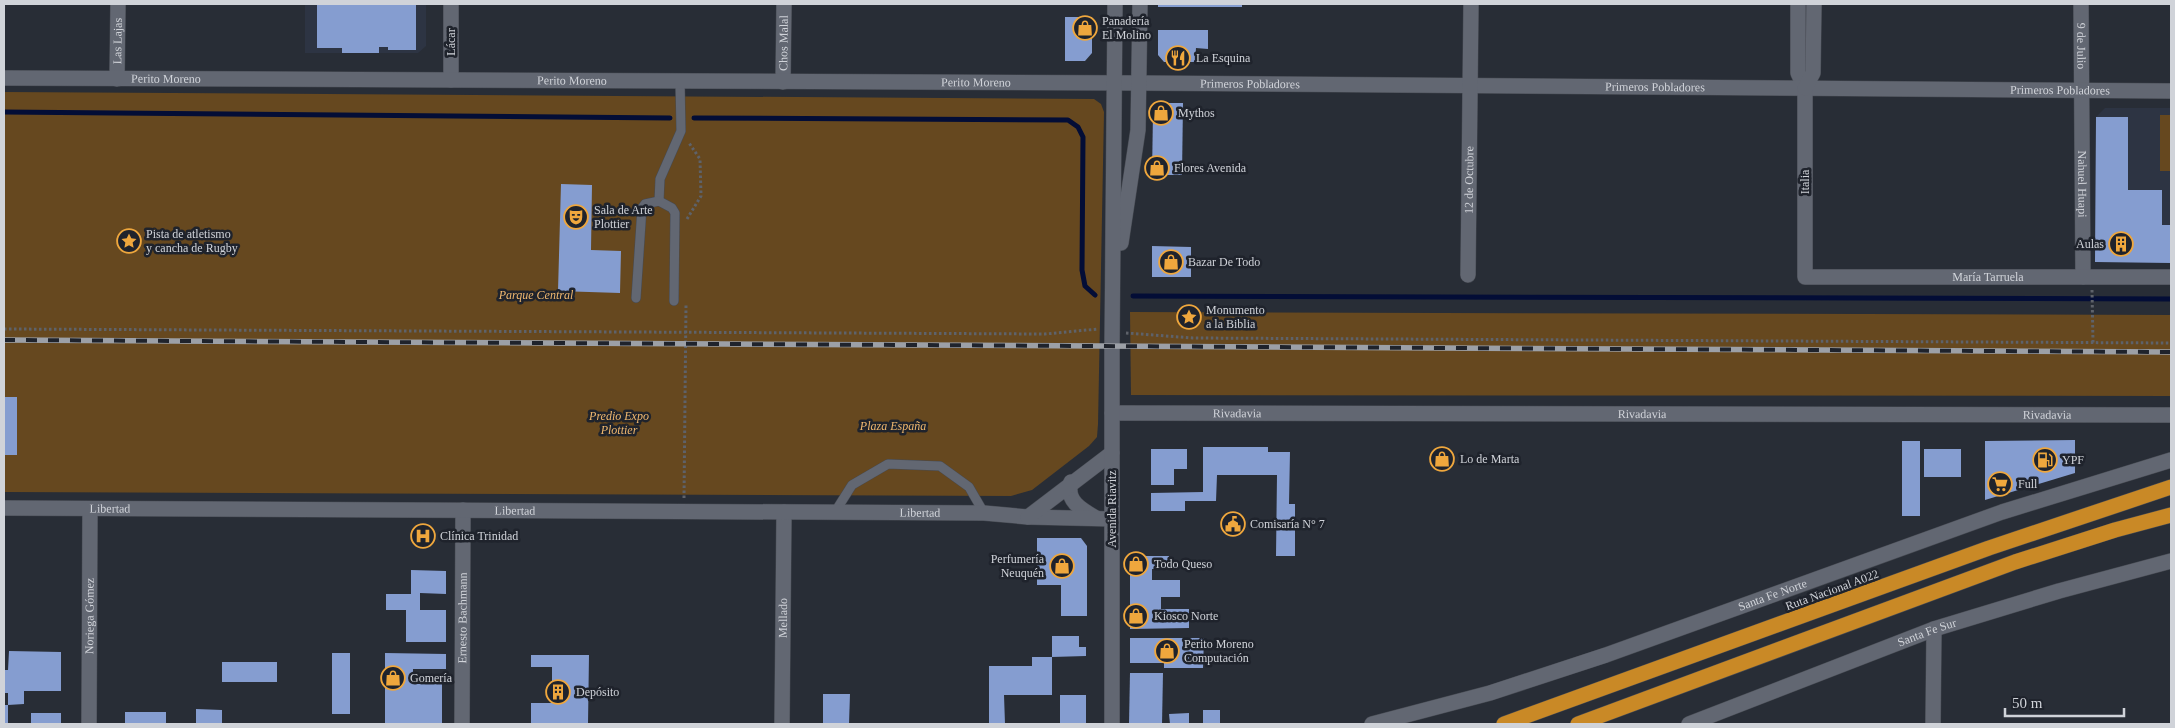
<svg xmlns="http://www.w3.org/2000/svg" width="2175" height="728" font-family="Georgia,serif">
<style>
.built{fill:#2d3443}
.green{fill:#66481f}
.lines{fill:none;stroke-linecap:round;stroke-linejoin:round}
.stream{stroke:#030d36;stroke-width:5}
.building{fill:#859dd0}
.lane-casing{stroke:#464a52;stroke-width:10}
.street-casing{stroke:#464a52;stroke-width:16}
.secondary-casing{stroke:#464a52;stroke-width:16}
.highway-casing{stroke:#464a52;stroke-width:16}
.path{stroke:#5e626a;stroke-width:3;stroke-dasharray:2.5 2.5;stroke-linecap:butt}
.lane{stroke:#626772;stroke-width:9}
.street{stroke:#626772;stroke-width:15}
.secondary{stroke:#626772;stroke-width:15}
.highway{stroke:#c98926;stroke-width:15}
.rail-casing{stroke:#9ca0a7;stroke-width:5.5}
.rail{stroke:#1f232c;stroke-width:4;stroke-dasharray:11;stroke-linecap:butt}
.labels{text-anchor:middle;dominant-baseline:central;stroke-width:5;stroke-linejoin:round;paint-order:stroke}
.poi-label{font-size:12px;fill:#d0d3d9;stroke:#1f232c;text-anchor:start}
.street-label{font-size:12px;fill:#d0d3d9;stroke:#1f232c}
.park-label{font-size:12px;font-style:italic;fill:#f0b86f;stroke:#1f232c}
</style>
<rect width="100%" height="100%" fill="#282d36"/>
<g class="built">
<polygon points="305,4 426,4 426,46 418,53 305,53"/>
<polygon points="2105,108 2171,108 2171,263 2095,262 2096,117"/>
</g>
<g class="green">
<polygon points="4,92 1094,99 1101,104 1104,112 1098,424 1097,437 1089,446 1032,490 1011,496 4,492"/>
<rect x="2160" y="115" width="11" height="56"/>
<polygon points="1130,312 2171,315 2171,396 1131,395"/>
</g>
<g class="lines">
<g class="stream">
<polyline points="4,112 670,118"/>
<polyline points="694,118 1068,120 1078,127 1083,137 1082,270 1085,286 1095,295"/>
<polyline points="1133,296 2171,299"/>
</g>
</g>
<g class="building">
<polygon points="317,4 416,4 416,50 388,50 388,47 379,47 379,53 342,53 342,48 317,48"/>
<rect x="1158" y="4" width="84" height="3"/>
<polygon points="1065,17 1092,17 1092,53 1085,61 1065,61"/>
<polygon points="1158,30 1208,30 1208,49 1196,48 1195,62 1164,62 1158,55"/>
<polygon points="1159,103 1183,103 1182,175 1152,175 1153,111"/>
<polygon points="2096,117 2128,117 2128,190 2162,190 2162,225 2171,225 2171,263 2095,262"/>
<polygon points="561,184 592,185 591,250 621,251 620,293 558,291"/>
<polygon points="1152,246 1191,247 1191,277 1152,277"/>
<rect x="4" y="397" width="13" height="58"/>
<polygon points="2075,440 2075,473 1985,500 1985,441"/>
<rect x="1902" y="441" width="18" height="75"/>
<polygon points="1203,447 1268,447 1268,452 1290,452 1289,504 1295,504 1295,556 1276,556 1277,475 1217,475 1216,501 1185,501 1185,511 1151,511 1151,493 1203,492"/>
<polygon points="1151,449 1187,449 1187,469 1174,469 1174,485 1151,485"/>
<rect x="1924" y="449" width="37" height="28"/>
<polygon points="1037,538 1081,538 1087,546 1087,616 1061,616 1061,585 1037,585"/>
<polygon points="1130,556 1169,556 1169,569 1152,569 1152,580 1180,580 1180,597 1161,597 1161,609 1189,609 1189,628 1130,629"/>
<polygon points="411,570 446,571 446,594 420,593 420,610 446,610 446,642 406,642 406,610 386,610 386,594 411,594"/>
<polygon points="1052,636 1079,636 1079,647 1086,647 1086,656 1052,657"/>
<polygon points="1130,638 1204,638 1203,668 1164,668 1164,663 1130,663"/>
<polygon points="9,651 61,652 61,691 24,691 24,704 8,705 8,693 4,693 4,670 8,670"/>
<rect x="332" y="653" width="18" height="61"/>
<polygon points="385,653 446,654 446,669 413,669 413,684 442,684 442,724 385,724"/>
<polygon points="531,655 589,655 588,724 531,724 531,703 552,703 552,667 531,667"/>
<polygon points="1032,657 1052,657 1052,695 1004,695 1005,724 989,724 989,666 1032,666"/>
<rect x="222" y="662" width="55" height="20"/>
<polygon points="1130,673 1163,673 1162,724 1129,724"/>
<polygon points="823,694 850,694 849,724 823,724"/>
<rect x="1060" y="695" width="26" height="29"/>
<rect x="4" y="705" width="4" height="19"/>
<polygon points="196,709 222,710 222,724 196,724"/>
<rect x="1203" y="710" width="17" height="14"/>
<rect x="125" y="712" width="41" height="12"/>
<rect x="31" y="713" width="30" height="11"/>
<polygon points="1189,713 1189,724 1170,724 1169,714"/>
</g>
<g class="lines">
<g class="lane-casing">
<g id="lane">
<polyline points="659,201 660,179 681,131 680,81"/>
<polyline points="636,298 642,208 645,204 659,201 672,208 675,213 674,301"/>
<polyline points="835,512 852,485 888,464 940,466 969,487 984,513"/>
</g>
</g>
<g class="street-casing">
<g id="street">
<polyline points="1798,4 1798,73 1805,88"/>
<path id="s1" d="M2081,4L2083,277"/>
<path id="s2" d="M117,79L118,4"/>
<polyline points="451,80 451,4"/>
<path id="s3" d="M783,82L784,4"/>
<path id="s4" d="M1139,83L2171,91"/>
<path id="s5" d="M1805,88V277H2171"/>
<polyline points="1805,88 1813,73 1814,4"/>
<path id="s6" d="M1468,275L1471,4"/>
<path id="s7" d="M89,724L90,509"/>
<path id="s8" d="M462,724L463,510"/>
<path id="s9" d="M782,724L784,512"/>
<polyline points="1933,724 1934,629"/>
</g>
</g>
<g class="secondary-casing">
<g id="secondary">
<path id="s10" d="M4,78L1139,83"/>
<polyline points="1121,243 1138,130 1140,4"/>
<path id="s11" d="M1112,413L2171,415"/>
<path d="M1071,482C1065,501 1082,510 1096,518"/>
<path id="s12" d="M4,508L984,513L1028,517L1112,519"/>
<polyline points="1028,517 1112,453"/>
<polyline points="1112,724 1112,347 1115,4"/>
<path id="s13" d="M1372,724L1490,693L1606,655L2002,512L2171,460"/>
<path id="s14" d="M1689,724L1934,629L2059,591L2171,561"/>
</g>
</g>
<g class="highway-casing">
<g id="highway">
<polyline points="1504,724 1989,548 2171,487"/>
<polyline points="1578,724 2015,562 2115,530 2171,515"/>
</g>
</g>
<g class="path">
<polyline points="687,219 701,196 700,159 689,143"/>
<polyline points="2092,290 2093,343"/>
<polyline points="4,329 1045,334 1098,329"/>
<polyline points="1126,333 1193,338 2171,343"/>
<polyline points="684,498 686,305"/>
</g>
<use href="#lane" class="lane"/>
<use href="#street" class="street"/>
<use href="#secondary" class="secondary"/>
<use href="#highway" class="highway"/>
<g class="rail-casing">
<polyline id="rail" points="4,340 2171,352"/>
</g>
<use href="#rail" class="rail"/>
</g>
<defs>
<g id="shop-ring" transform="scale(1.25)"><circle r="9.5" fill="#1f232c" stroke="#efa73d" stroke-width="1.5"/><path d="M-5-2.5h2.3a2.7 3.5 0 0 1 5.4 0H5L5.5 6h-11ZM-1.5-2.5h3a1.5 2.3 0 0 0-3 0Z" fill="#efa73d"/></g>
<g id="restaurant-ring" transform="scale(1.25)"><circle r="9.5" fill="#1f232c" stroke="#efa73d" stroke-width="1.5"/><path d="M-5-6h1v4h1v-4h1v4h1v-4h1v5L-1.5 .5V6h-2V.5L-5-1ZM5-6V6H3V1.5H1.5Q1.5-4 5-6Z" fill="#efa73d"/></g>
<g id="theatre-ring" transform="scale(1.25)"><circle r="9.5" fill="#1f232c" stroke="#efa73d" stroke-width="1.5"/><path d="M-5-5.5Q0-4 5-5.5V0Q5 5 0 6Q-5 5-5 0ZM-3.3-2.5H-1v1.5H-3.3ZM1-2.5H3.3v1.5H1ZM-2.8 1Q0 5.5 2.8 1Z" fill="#efa73d"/></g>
<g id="sight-ring" transform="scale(1.25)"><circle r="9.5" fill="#1f232c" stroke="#efa73d" stroke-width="1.5"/><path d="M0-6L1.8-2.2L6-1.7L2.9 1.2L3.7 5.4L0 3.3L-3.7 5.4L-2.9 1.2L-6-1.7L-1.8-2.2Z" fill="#efa73d"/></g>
<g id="building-ring" transform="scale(1.25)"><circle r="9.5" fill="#1f232c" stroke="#efa73d" stroke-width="1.5"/><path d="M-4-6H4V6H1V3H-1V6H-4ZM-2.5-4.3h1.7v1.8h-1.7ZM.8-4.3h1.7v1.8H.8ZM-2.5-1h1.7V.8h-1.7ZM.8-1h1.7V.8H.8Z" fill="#efa73d"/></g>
<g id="fuel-ring" transform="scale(1.25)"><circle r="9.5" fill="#1f232c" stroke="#efa73d" stroke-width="1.5"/><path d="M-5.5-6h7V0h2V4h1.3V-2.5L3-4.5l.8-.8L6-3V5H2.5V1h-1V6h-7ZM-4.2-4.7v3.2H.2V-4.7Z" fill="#efa73d"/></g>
<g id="supermarket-ring" transform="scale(1.25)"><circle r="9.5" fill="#1f232c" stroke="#efa73d" stroke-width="1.5"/><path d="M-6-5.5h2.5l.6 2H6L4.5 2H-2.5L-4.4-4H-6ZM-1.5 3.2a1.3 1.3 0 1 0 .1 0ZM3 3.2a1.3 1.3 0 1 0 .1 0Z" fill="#efa73d"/></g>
<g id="civic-ring" transform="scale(1.25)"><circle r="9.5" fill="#1f232c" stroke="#efa73d" stroke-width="1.5"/><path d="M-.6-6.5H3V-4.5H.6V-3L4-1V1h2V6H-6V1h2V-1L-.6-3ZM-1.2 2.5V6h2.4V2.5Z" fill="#efa73d"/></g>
<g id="hospital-ring" transform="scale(1.25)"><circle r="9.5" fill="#1f232c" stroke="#efa73d" stroke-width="1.5"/><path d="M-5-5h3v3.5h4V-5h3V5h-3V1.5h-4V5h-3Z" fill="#efa73d"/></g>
</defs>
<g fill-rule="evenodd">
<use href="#shop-ring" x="1085" y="28"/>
<use href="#restaurant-ring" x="1178" y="58"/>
<use href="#shop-ring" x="1161" y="113"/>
<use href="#shop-ring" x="1157" y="168"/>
<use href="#theatre-ring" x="576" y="217"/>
<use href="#sight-ring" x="129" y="241"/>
<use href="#building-ring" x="2121" y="244"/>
<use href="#shop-ring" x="1171" y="262"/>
<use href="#sight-ring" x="1189" y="317"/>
<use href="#shop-ring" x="1442" y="459"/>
<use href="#fuel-ring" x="2045" y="460"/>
<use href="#supermarket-ring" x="2000" y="484"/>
<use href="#civic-ring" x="1233" y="524"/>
<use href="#hospital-ring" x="423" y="536"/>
<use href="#shop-ring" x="1136" y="564"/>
<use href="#shop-ring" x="1062" y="566"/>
<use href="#shop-ring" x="1136" y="616"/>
<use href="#shop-ring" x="1167" y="651"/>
<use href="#shop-ring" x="393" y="678"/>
<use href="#building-ring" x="558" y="692"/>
</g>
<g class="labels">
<g class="poi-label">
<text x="1102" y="21">Panadería<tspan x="1102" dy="14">El Molino</tspan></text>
<text x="1196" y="58">La Esquina</text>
<text x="1178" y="113">Mythos</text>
<text x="1174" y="168">Flores Avenida</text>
<text x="594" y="210">Sala de Arte<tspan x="594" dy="14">Plottier</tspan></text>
<text x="146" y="234">Pista de atletismo<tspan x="146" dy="14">y cancha de Rugby</tspan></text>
<text x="2104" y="244" text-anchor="end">Aulas</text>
<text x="1188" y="262">Bazar De Todo</text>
<text x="1206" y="310">Monumento<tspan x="1206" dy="14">a la Biblia</tspan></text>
<text x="1460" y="459">Lo de Marta</text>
<text x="2062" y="460">YPF</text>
<text x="2018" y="484">Full</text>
<text x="1250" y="524">Comisaría N° 7</text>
<text x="440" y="536">Clínica Trinidad</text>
<text x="1044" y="559" text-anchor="end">Perfumería<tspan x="1044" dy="14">Neuquén</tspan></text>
<text x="1154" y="564">Todo Queso</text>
<text x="1154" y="616">Kiosco Norte</text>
<text x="1184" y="644">Perito Moreno<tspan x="1184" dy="14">Computación</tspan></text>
<text x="410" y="678">Gomería</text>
<text x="576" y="692">Depósito</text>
</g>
<g class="street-label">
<text stroke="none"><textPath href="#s2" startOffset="38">Las Lajas</textPath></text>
<text transform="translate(451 42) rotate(-90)">Lácar</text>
<text stroke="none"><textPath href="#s3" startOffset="39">Chos Malal</textPath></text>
<text stroke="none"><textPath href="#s1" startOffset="42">9 de Julio</textPath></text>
<text stroke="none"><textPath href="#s10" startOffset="162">Perito Moreno</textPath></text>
<text stroke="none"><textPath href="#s10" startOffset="568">Perito Moreno</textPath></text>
<text stroke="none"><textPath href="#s10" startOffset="972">Perito Moreno</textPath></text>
<text stroke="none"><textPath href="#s4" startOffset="111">Primeros Pobladores</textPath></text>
<text stroke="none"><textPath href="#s4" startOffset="516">Primeros Pobladores</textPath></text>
<text stroke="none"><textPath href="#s4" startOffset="921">Primeros Pobladores</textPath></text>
<text stroke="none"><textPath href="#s6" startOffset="95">12 de Octubre</textPath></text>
<text transform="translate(1805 182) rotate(-90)">Italia</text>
<text stroke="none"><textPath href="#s1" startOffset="180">Nahuel Huapi</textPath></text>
<text stroke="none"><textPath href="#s5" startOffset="372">María Tarruela</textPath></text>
<text stroke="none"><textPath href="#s11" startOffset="125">Rivadavia</textPath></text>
<text stroke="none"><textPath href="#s11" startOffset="530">Rivadavia</textPath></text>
<text stroke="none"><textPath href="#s11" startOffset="935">Rivadavia</textPath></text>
<text stroke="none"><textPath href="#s12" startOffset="106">Libertad</textPath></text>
<text transform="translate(1112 509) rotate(-90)">Avenida Riavitz</text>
<text stroke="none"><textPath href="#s12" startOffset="511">Libertad</textPath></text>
<text stroke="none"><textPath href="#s12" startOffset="916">Libertad</textPath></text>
<text transform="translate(1832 590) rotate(-20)">Ruta Nacional A022</text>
<text stroke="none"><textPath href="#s13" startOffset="421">Santa Fe Norte</textPath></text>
<text stroke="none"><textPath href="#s7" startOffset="108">Noriega Gómez</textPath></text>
<text stroke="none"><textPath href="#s8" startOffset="106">Ernesto Bachmann</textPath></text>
<text stroke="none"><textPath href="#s9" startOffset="106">Mellado</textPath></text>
<text stroke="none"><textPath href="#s14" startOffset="255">Santa Fe Sur</textPath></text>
</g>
<g class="park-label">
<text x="536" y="295">Parque Central</text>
<text x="619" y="416">Predio Expo<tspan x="619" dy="14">Plottier</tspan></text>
<text x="893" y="426">Plaza España</text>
</g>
</g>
<rect width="2175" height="728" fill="none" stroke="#d0d3d9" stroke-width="10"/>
<path d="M2005 708v8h119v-8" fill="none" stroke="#d0d3d9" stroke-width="2.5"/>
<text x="2012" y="708" font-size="15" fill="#d0d3d9" stroke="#1f232c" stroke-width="4" paint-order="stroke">50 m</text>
</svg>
